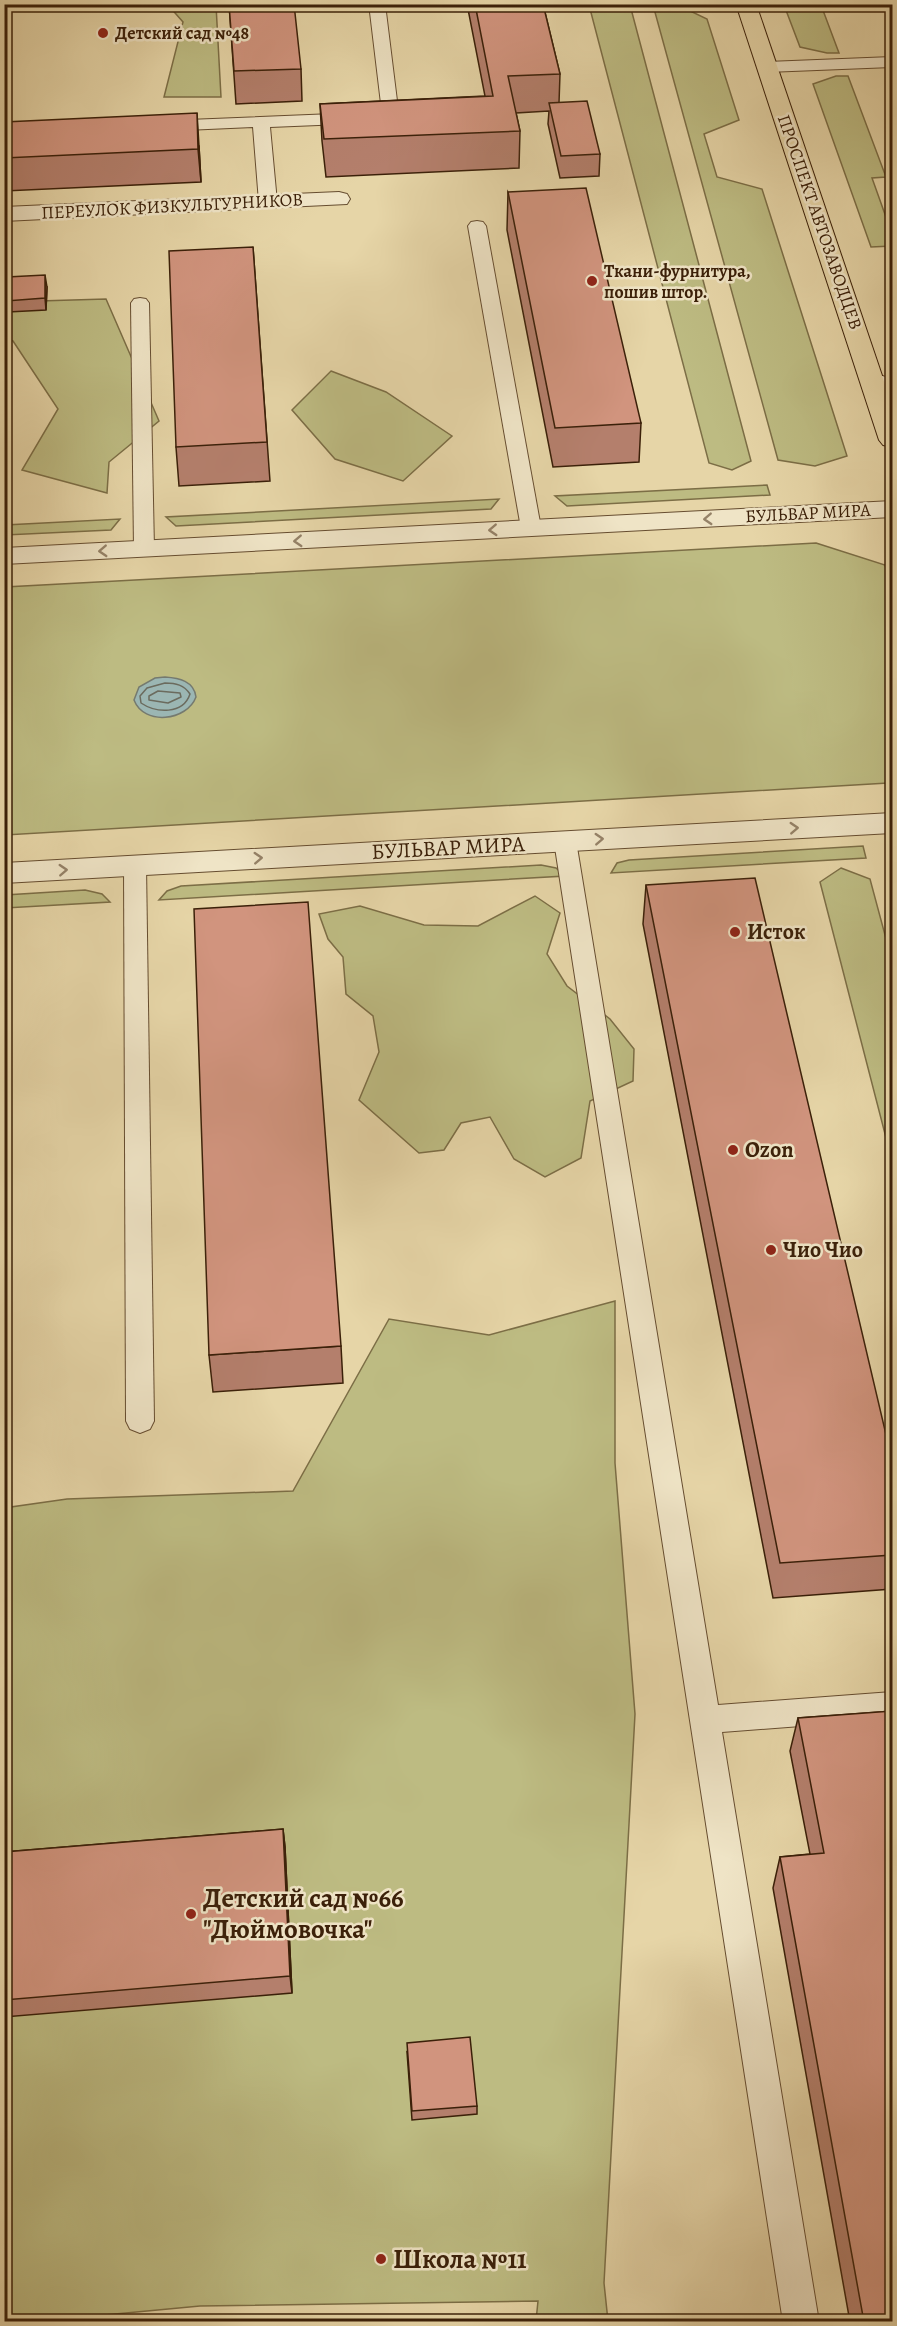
<svg xmlns="http://www.w3.org/2000/svg" width="897" height="2326" font-family="Alegreya,serif">
<style>
.green{fill:#bdbb82;stroke:#7c6e46;stroke-width:1.5}
.water{fill:#9bb6b3;stroke:#757a6f;stroke-width:1.5}
.lines{fill:none;stroke-linecap:round;stroke-linejoin:round}
.shore{stroke:#6b6b5e;stroke-width:1.5}
.service-casing{stroke:#664d30;stroke-width:2}
.minor-casing{stroke:#664d30;stroke-width:2}
.primary-casing{stroke:#3b2009;stroke-width:2}
.service{fill:#efe4c6;fill-rule:evenodd}
.minor{fill:#efe4c6;fill-rule:evenodd}
.primary{fill:#e6d5a7;fill-rule:evenodd}
.wall{fill:#b47f6c;stroke:#3b2009;stroke-width:1.5}
.shaded-wall{fill:#926858;stroke:#3b2009;stroke-width:1.5}
.building{fill:#d1947e;stroke:#3b2009;stroke-width:1.5}
.oneway{stroke:#958268}
.poi-dot{fill:#8f2418;stroke:#efe4c6;stroke-width:2}
.labels{text-anchor:middle;dominant-baseline:central;stroke-width:5;stroke-linejoin:round;paint-order:stroke}
.far-poi-label{font-size:18px;font-weight:bold;fill:#3b2009;stroke:#efe4c6;text-anchor:start}
.far-street-label{font-size:18px;fill:#3b2009;stroke:#efe4c6}
.street-label{font-size:22px;fill:#3b2009;stroke:#efe4c6}
.poi-label{font-size:22px;font-weight:bold;fill:#3b2009;stroke:#efe4c6;text-anchor:start}
.near-poi-label{font-size:27px;font-weight:bold;fill:#3b2009;stroke:#efe4c6;text-anchor:start}
</style>
<rect width="100%" height="100%" fill="#e6d5a7"/>
<filter id="stains"><feTurbulence type="fractalNoise" baseFrequency=".00333" numOctaves="4"/><feColorMatrix values="0 0 0 0 .2 0 0 0 0 .09 0 0 0 0 .02 0 0 0 .5 -.17"/></filter>
<radialGradient id="worn" r=".72"><stop offset=".6" stop-color="#630" stop-opacity="0"/><stop offset="1" stop-color="#630" stop-opacity=".3"/></radialGradient>
<g class="green">
<polygon points="168,5 216,5 221,97 164,97 183,22"/>
<polygon points="589,5 630,5 751,461 732,470 709,463"/>
<polygon points="653,5 686,5 688,10 707,19 739,120 704,134 717,177 762,189 847,456 815,466 778,460"/>
<polygon points="784,5 821,5 839,53 827,53 800,47"/>
<polygon points="836,76 848,76 886,177 872,178 892,234 892,246 871,247 813,84"/>
<polygon points="106,299 159,421 109,462 107,493 22,470 58,409 13,341 5,339 5,302"/>
<polygon points="331,371 386,392 452,436 403,481 335,459 292,410"/>
<polygon points="767,485 770,495 567,506 555,496"/>
<polygon points="499,499 491,509 176,526 166,517"/>
<polygon points="120,519 111,530 5,535 5,525"/>
<polygon points="816,543 885,565 892,588 892,780 888,783 5,835 5,587"/>
<polygon points="863,846 866,858 611,873 617,863 629,860"/>
<polygon points="541,865 556,868 565,876 159,900 167,891 181,886"/>
<polygon points="841,868 870,879 892,961 892,1161 820,882"/>
<polygon points="85,890 102,894 110,902 5,908 5,895"/>
<polygon points="535,896 560,913 547,954 567,986 610,1019 634,1049 633,1081 590,1101 581,1158 545,1177 514,1159 490,1117 461,1123 444,1150 419,1153 359,1100 379,1052 373,1016 346,994 343,957 328,939 319,914 360,906 424,925 478,926"/>
<polygon points="615,1301 615,1463 635,1714 604,2283 608,2321 536,2321 538,2301 200,2306 41,2321 5,2321 4,1508 67,1499 293,1491 389,1319 489,1335"/>
</g>
<path class="water" d="M165,677C179,678 194,681 196,697C187,721 144,726 134,700L139,687L155,678Z"/>
<g class="lines">
<g class="shore">
<path d="M165,683C176,683 184,685 190,694C183,715 156,713 141,703L140,696L147,688Z"/>
<polygon points="158,691 180,693 181,697 168,703 149,700 149,696"/>
</g>
<g class="service-casing">
<g id="service">
<polygon points="369,4 385,4 399,117 391,122 270,127 277,202 274,206 262,206 259,202 253,127 163,131 155,126 163,121 382,112"/>
<polygon points="892,57 892,67 767,72 759,67 767,62"/>
<polygon points="477,221 483,222 486,226 541,528 538,532 524,532 521,528 468,226 471,222"/>
<polygon points="140,298 146,299 149,303 154,549 151,553 144,555 137,553 134,549 131,303 134,299"/>
<polygon points="565,833 573,835 576,841 718,1705 892,1692 892,1719 722,1732 819,2322 783,2322 554,841 557,835"/>
<polygon points="135,857 143,859 146,865 154,1421 150,1429 140,1433 130,1429 126,1421 124,865 127,859"/>
</g>
</g>
<g class="minor-casing">
<g id="minor">
<polygon points="339,192 347,194 350,199 347,204 4,221 4,207"/>
<polygon points="873,373 892,379 892,395 864,385 861,380 864,375"/>
<polygon points="892,501 892,517 4,564 4,548"/>
<polygon points="892,813 892,833 4,883 4,863"/>
</g>
</g>
<g class="primary-casing">
<polygon id="primary" points="736,4 756,4 892,405 892,447 883,445 879,440"/>
</g>
<use href="#service" class="service"/>
<use href="#minor" class="minor"/>
<use href="#primary" class="primary"/>
</g>
<g class="wall">
<polygon points="229,4 301,69 302,101 236,104"/>
<polygon points="467,4 543,4 560,74 559,103 600,154 599,176 560,178 548,124 549,111 516,113 520,131 519,168 326,177 322,141 320,104 485,96"/>
<polygon points="4,122 199,146 201,182 4,191"/>
<polygon points="508,192 641,423 639,462 553,467 507,230"/>
<polygon points="253,247 270,481 179,486 176,447"/>
<polygon points="47,287 46,310 8,312 6,301"/>
<polygon points="646,885 892,1460 892,1589 773,1598 643,924"/>
<polygon points="341,1346 343,1383 213,1392 209,1355"/>
<polygon points="892,1711 892,2322 850,2322 773,1888 780,1857 810,1854 790,1751 798,1718"/>
<polygon points="283,1829 285,1847 292,1993 4,2017 4,1852"/>
<polygon points="407,2052 477,2106 477,2114 412,2120"/>
</g>
<g class="shaded-wall">
<polygon points="197,113 199,146 201,182 198,149"/>
<polygon points="45,275 47,287 46,310 45,298"/>
<polygon points="283,1829 285,1847 292,1993 290,1976"/>
</g>
<g class="building">
<polygon points="229,4 294,4 301,69 234,71"/>
<polygon points="475,4 543,4 560,74 508,76 520,131 324,139 320,104 493,96"/>
<polygon points="587,101 600,154 561,156 549,103"/>
<polygon points="197,113 198,149 4,158 4,122"/>
<polygon points="586,188 641,423 555,428 508,192"/>
<polygon points="253,247 267,442 176,447 169,251"/>
<polygon points="45,275 45,298 6,301 7,277"/>
<polygon points="755,878 892,1460 892,1555 780,1563 646,885"/>
<polygon points="308,902 341,1346 209,1355 194,909"/>
<polygon points="892,1711 892,2322 864,2322 780,1857 824,1853 798,1718"/>
<polygon points="283,1829 290,1976 4,2000 4,1852"/>
<polygon points="470,2037 477,2106 412,2111 407,2043"/>
</g>
<defs><path id="oneway-chevron" d="M-2-3.5L2.5 0L-2 3.5" fill="none" stroke-width="1.6" stroke-linecap="round" stroke-linejoin="round" transform="scale(1.5)"/></defs>
<g class="oneway">
<use href="#oneway-chevron" transform="translate(708 519) rotate(177)"/>
<use href="#oneway-chevron" transform="translate(493 530) rotate(177)"/>
<use href="#oneway-chevron" transform="translate(298 541) rotate(177)"/>
<use href="#oneway-chevron" transform="translate(103 551) rotate(177)"/>
<use href="#oneway-chevron" transform="translate(794 828) rotate(-3)"/>
<use href="#oneway-chevron" transform="translate(599 839) rotate(-3)"/>
<use href="#oneway-chevron" transform="translate(258 858) rotate(-3)"/>
<use href="#oneway-chevron" transform="translate(63 870) rotate(-3)"/>
</g>
<g class="poi-dot">
<circle cx="103" cy="33" r="6"/>
<circle cx="592" cy="281" r="6"/>
<circle cx="735" cy="932" r="6"/>
<circle cx="733" cy="1150" r="6"/>
<circle cx="771" cy="1250" r="6"/>
<circle cx="191" cy="1914" r="6"/>
<circle cx="381" cy="2259" r="6"/>
</g>
<g class="labels">
<g class="far-poi-label">
<text x="115" y="33">Детский сад №48</text>
<text x="604" y="271">Ткани-фурнитура,<tspan x="604" dy="21">пошив штор.</tspan></text>
</g>
<g class="far-street-label">
<text transform="translate(172 206) rotate(-3)">ПЕРЕУЛОК ФИЗКУЛЬТУРНИКОВ</text>
<text transform="translate(820 222) rotate(71)">ПРОСПЕКТ АВТОЗАВОДЦЕВ</text>
<text transform="translate(808 513) rotate(-3)">БУЛЬВАР МИРА</text>
</g>
<g class="street-label">
<text transform="translate(448 848) rotate(-3)">БУЛЬВАР МИРА</text>
</g>
<g class="poi-label">
<text x="747" y="932">Исток</text>
<text x="745" y="1150">Ozon</text>
<text x="783" y="1250">Чио Чио</text>
</g>
<g class="near-poi-label">
<text x="203" y="1898">Детский сад №66<tspan x="203" dy="31">"Дюймовочка"</tspan></text>
<text x="393" y="2259">Школа №11</text>
</g>
</g>
<rect width="897" height="2326" fill="none" stroke="#e6d5a7" stroke-width="24"/>
<rect x="6" y="6" width="885" height="2314" fill="none" stroke="#3b2009" stroke-width="3"/>
<rect x="12" y="12" width="873" height="2302" fill="none" stroke="#3b2009" stroke-width="1.5"/>
<rect width="100%" height="100%" filter="url(#stains)"/>
<rect width="100%" height="100%" fill="url(#worn)"/>
</svg>
